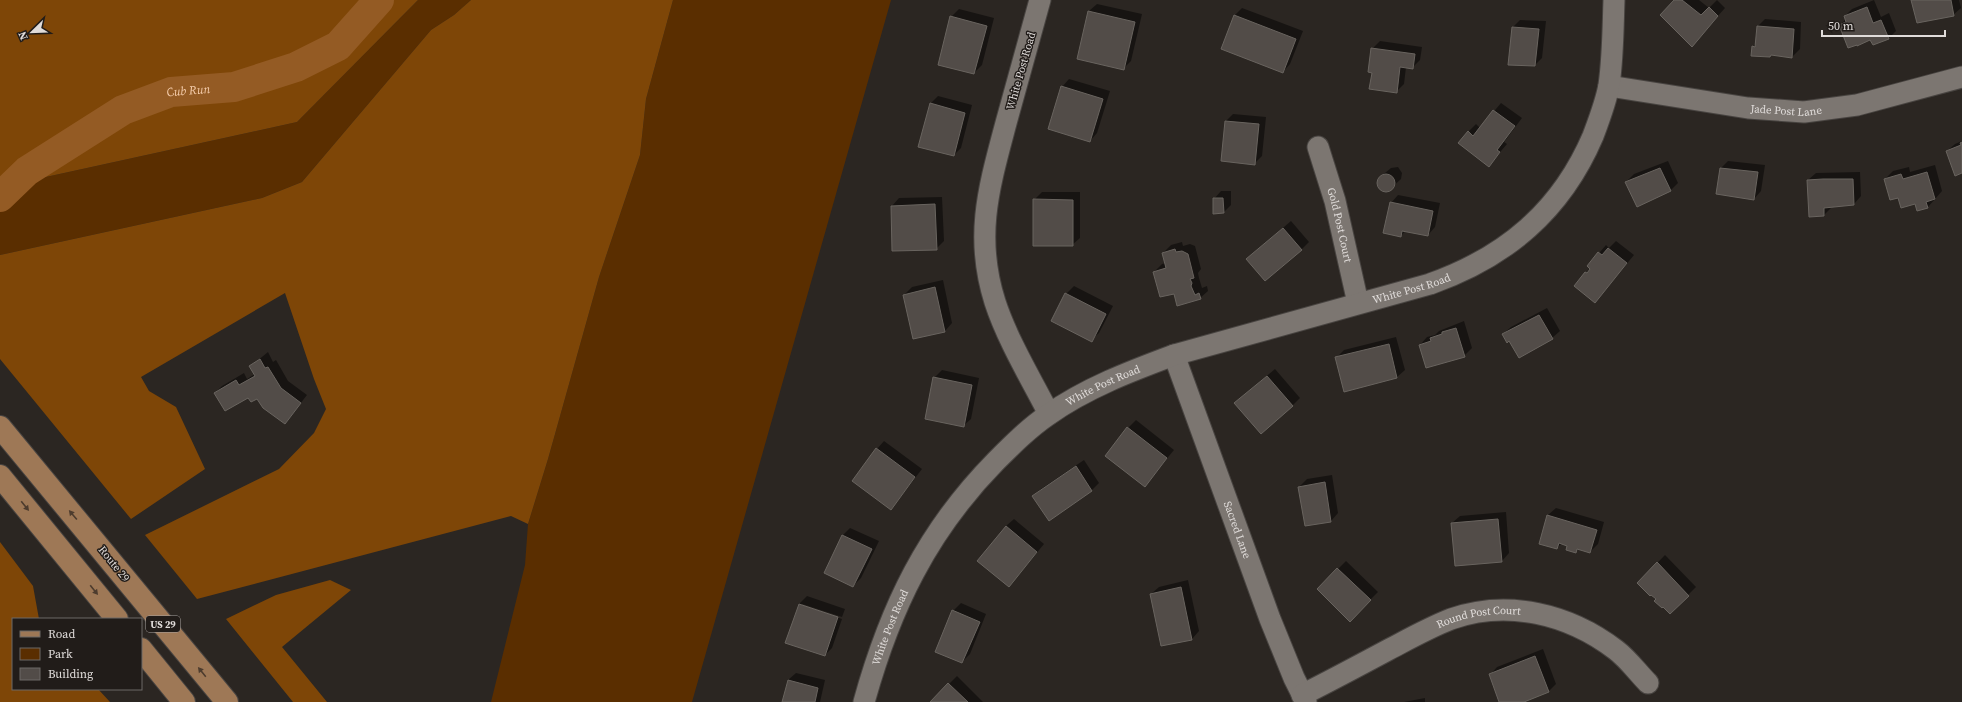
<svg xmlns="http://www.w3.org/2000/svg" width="1962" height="702" font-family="'Source Serif 4',serif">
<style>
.green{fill:#5a2e00}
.forest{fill:#7e4607}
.shadow{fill:#0007}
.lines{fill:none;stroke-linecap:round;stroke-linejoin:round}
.river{stroke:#945b24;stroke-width:30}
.building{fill:#524c48;stroke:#69645f}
.minor-casing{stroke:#484441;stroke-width:23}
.major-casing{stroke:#484441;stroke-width:24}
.minor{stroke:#7c7671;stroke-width:21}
.major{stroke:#9e7856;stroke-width:22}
.oneway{fill:#4d3c2e}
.labels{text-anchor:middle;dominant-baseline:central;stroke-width:3;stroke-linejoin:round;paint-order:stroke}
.shield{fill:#211c19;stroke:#a7a2a0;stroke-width:1}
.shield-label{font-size:10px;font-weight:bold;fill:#e0dcda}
.street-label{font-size:11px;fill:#e0dcda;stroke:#211c19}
.water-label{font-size:12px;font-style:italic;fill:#f7cfae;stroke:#211c19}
</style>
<rect width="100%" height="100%" fill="#2b2622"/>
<g class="green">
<polygon points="418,0 471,0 454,15 431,30 302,182 262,198 0,255 0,187 297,122"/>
<polygon points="673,0 891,0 692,702 491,702 525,565 528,524 548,459 599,277 640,155 646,99"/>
</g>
<g class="forest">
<polygon points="0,0 418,0 297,122 0,187"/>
<polygon points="471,0 673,0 646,99 640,155 599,277 548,459 528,524 511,516 197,599 145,535 279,469 314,433 326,409 314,379 285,293 141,377 149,391 176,407 205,469 131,519 0,359 0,255 262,198 302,182 431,30 454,15"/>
<polygon points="0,542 33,586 39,619 13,619 13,689 98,689 110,702 0,702"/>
<polygon points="330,580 351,590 282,647 327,702 293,702 226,619 276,595"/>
</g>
<g class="shadow">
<polygon points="1675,0 1699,0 1709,8 1717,0 1725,8 1692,45"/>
<polygon points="1874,0 1881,17 1889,13 1896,31 1888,39 1870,39 1858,43 1840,25 1846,19 1845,16 1852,9"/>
<polygon points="1912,0 1959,0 1961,8 1953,15"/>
<polygon points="1097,4 1142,14 1131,61 1123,69 1078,58 1089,11"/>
<polygon points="1242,8 1303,31 1290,64 1283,72 1234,16"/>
<polygon points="959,9 994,18 982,65 974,73 951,17"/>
<polygon points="1765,19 1801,22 1800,49 1792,57 1772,54 1770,56 1753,47 1756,43 1757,27"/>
<polygon points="1520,20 1546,21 1542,58 1535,65 1513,27"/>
<polygon points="1380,41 1422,47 1420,60 1412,68 1406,67 1404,84 1396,92 1373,72 1372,49"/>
<polygon points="1069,79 1110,91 1097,133 1090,141 1062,87"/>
<polygon points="938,96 972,105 961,148 954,155 931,103"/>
<polygon points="1501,103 1522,118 1504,142 1507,144 1489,165 1468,132 1476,124 1480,128"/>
<polygon points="1233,114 1266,117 1262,156 1255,163 1226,121"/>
<polygon points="1962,141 1962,172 1947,151 1955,144"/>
<polygon points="1668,161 1678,183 1670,191 1626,182 1634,174"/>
<polygon points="1728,161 1765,165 1761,191 1754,199 1721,168"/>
<polygon points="1935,165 1942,191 1928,207 1899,197 1885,179 1893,171 1909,167 1910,172"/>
<polygon points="1398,167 1402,173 1401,179 1388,191 1381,190 1377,184 1379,178 1391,168"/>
<polygon points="1860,172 1861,196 1854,204 1832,207 1824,215 1808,180 1816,173"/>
<polygon points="1221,191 1231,191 1231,205 1224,212 1214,199"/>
<polygon points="1042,192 1080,192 1080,238 1072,245 1034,200"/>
<polygon points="1398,195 1440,203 1435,227 1428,235 1406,230 1401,236 1391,203"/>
<polygon points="942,197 944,241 936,249 893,250 892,206 899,198"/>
<polygon points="1291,221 1309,242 1301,250 1255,252"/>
<polygon points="1616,241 1634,255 1595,302 1586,273 1590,268 1588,266 1606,245 1609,248"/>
<polygon points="1182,242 1183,246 1190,244 1195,246 1201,269 1198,273 1199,278 1202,288 1207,286 1208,291 1200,298 1174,292 1154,272 1162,264 1166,263 1163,253 1171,245"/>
<polygon points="943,280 952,323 945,331 914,338 904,295 912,287"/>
<polygon points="1074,286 1113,306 1099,333 1091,340 1066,294"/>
<polygon points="1547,308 1560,331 1552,338 1510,340 1503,334 1511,327"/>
<polygon points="1464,321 1472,348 1464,356 1420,345 1427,337 1435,335 1439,331"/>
<polygon points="1396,337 1405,370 1397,377 1345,390 1336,358 1344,350"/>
<polygon points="268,352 273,362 276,360 288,381 307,395 285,423 257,397 215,393 222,386 244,373 247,379 255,374 251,366"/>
<polygon points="1275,369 1300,398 1292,406 1243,396"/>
<polygon points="942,370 979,378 971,419 963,426 934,378"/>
<polygon points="1136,420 1174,450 1145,485 1128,428"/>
<polygon points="884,441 922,469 891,509 877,449"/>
<polygon points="1084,460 1099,483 1092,490 1049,519 1033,496 1041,489"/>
<polygon points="1332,475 1338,513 1331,521 1299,487 1307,479"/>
<polygon points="1556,508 1604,522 1598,544 1590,552 1579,548 1576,552 1569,545 1562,543 1557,548 1540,543 1548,515"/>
<polygon points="1506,512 1509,553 1502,561 1452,523 1460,516"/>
<polygon points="1014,519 1044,544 1016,578 1006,526"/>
<polygon points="850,528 879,541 861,578 853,586 825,573 843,535"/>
<polygon points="1665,555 1696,587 1670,613 1638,583"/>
<polygon points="1346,561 1378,592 1350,620 1318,589"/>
<polygon points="1188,580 1199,631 1192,639 1151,594 1159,587"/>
<polygon points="807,596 845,609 842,617 802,604 802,606 842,619 832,648 825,655 787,643 799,604"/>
<polygon points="961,603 986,614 970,654 962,662 953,611"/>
<polygon points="1543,649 1556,684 1549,691 1521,702 1500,702 1490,675 1497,667"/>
<polygon points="796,673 825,680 820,702 783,702 788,680"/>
<polygon points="957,676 983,702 931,702"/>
<polygon points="1425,698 1425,702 1404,702"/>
</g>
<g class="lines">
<path class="river" id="s1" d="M0,197L27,171L123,110L171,92L234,87L296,67L338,46L379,0"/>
</g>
<g class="building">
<polygon points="1674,0 1682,0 1701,15 1709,7 1718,16 1692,47 1660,15"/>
<polygon points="1911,0 1951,0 1954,16 1917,23"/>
<polygon points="1867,7 1873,23 1881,20 1889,39 1873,45 1870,40 1857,46 1857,45 1848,48 1839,25 1846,22 1844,16"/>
<polygon points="1088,11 1135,22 1124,70 1077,59"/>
<polygon points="1234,15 1296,39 1283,73 1221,49"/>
<polygon points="950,16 987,26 974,74 938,65"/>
<polygon points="1757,26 1794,29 1792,58 1771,55 1770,57 1751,56 1752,46 1755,47"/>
<polygon points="1512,27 1539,29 1535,66 1508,65"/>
<polygon points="1371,48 1415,54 1413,69 1400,67 1397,93 1369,89 1372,73 1368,72"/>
<polygon points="1061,86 1103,99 1090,142 1048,129"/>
<polygon points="930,103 965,113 954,156 918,147"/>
<polygon points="1493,110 1515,126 1497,150 1500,152 1489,167 1458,143 1468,131 1473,136"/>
<polygon points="1225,121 1259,124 1255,165 1221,161"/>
<polygon points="1962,142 1962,173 1955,176 1946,151 1961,145 1960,143"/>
<polygon points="1660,168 1671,191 1637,207 1625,182"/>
<polygon points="1720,168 1758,172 1754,200 1716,194"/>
<polygon points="1927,172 1935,199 1926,202 1928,208 1917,211 1915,204 1901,208 1898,198 1890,200 1884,179 1901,174 1903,179"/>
<circle cx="1386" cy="183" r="9"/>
<polygon points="1823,179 1853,179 1854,205 1824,208 1824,216 1809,217 1807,180"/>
<polygon points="1213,198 1223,198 1224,213 1213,214"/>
<polygon points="1033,199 1073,200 1073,246 1033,246"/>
<polygon points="1390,202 1433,211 1428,236 1402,231 1401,237 1383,233"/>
<polygon points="935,204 937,250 892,251 891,206"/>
<polygon points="1283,228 1302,250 1265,281 1246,259"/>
<polygon points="1608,248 1627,263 1595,303 1574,286 1585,272 1587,273 1590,269 1587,266 1598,252 1602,255"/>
<polygon points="1175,249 1176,252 1182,251 1188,254 1194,278 1190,279 1192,283 1191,286 1195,295 1199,293 1201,299 1177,306 1174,294 1160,297 1153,272 1166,268 1162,253"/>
<polygon points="935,287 945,332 913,339 903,295"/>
<polygon points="1065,293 1106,314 1092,342 1051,321"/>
<polygon points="1539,315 1553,339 1519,358 1509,341 1507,343 1502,334"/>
<polygon points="1456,328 1465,357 1426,368 1419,345 1431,341 1430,338 1442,334 1442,332"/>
<polygon points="1389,344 1397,378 1344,392 1335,357"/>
<polygon points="260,359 265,368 268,367 281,388 301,403 285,424 263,408 257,399 251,402 248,398 225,411 214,393 236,380 239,385 255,376 249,366"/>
<polygon points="1267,376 1293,406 1261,434 1234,403"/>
<polygon points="933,377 972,385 964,427 925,419"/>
<polygon points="1127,427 1167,458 1145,487 1105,456"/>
<polygon points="876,448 915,477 891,510 852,481"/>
<polygon points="1076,466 1092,491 1049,521 1032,496"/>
<polygon points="1325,482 1331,522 1305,526 1298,487"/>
<polygon points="1547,515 1597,530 1590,553 1577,549 1576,553 1566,550 1567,546 1559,543 1557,549 1539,544"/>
<polygon points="1498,519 1502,562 1455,566 1451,523"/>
<polygon points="1006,526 1037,552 1009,587 977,561"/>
<polygon points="842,535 872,549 853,587 824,573"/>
<polygon points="1657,562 1689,596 1670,614 1663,607 1662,608 1654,601 1656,599 1651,595 1650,596 1637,583"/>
<polygon points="1337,568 1371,600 1350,622 1317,589"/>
<polygon points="1181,587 1192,640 1161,646 1150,594"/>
<polygon points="799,604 838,617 825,656 785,643"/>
<polygon points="952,610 980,622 962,663 935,652"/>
<polygon points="1535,656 1549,692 1524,702 1499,702 1489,674"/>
<polygon points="788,680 818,688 815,702 782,702"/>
<polygon points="948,683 968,702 930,702"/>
</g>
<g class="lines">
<g class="minor-casing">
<g id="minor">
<path d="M1040,0C1029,41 1017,82 1006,123C989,187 974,236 995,302C1007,339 1031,379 1049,414"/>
<path id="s2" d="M1609,86L1748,108L1804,112L1857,105L1962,77"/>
<path id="s3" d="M1318,147L1335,201L1358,303"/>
<path id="s4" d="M1174,355L1270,619L1294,678L1306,702"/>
<path id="s5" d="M1302,695C1330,681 1358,666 1386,651C1407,640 1428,628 1451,619C1508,599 1569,614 1616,650C1628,659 1638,673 1648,683"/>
<path id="s6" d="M864,702C890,608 927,531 996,461C1013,444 1029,428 1048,415C1086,388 1131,371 1174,355L1430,284C1506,257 1561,211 1593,136C1599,120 1606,102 1609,85C1613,57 1613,28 1614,0"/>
</g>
</g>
<g class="major-casing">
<g id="major">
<polyline points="0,427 227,702"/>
<polyline points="0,476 117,619"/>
<polyline points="141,649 184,702"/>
</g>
</g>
<use href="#minor" class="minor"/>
<use href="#major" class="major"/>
</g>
<defs><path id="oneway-solid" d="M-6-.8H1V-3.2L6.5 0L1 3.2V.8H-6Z"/></defs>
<g class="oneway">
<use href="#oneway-solid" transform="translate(25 506) rotate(51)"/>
<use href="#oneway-solid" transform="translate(73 515) rotate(-130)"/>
<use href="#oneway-solid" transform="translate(94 590) rotate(51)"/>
<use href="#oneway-solid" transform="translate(202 672) rotate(-129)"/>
</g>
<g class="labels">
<rect class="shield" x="146" y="616" width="34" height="16" rx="3"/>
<g class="shield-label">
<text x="163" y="624">US 29</text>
</g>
<g class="street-label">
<text transform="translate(1021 71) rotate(-74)">White Post Road</text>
<text stroke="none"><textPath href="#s2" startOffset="179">Jade Post Lane</textPath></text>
<text stroke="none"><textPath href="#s3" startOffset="81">Gold Post Court</textPath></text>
<text stroke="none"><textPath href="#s6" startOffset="734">White Post Road</textPath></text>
<text stroke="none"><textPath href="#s6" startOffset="410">White Post Road</textPath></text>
<text stroke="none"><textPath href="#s4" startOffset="186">Sacred Lane</textPath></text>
<text transform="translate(114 564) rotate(51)">Route 29</text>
<text stroke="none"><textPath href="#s5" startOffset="195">Round Post Court</textPath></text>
<text stroke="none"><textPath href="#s6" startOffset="79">White Post Road</textPath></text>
</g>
<g class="water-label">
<text stroke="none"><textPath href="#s1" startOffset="220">Cub Run</textPath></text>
</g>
</g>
<rect x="12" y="618" width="130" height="72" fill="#211c19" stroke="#6d6966"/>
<rect x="20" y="631" width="20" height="6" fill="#9e7856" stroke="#6d6966"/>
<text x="48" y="638" font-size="12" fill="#e0dcda">Road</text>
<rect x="20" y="648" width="20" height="12" fill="#5a2e00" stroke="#6d6966"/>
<text x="48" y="658" font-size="12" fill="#e0dcda">Park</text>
<rect x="20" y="668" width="20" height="12" fill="#524c48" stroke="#6d6966"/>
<text x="48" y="678" font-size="12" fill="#e0dcda">Building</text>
<g transform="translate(32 32) rotate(247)" stroke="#211c19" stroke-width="3" paint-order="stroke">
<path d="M0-3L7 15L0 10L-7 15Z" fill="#e0dcda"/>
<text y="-6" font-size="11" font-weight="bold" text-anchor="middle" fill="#e0dcda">N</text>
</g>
<path d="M1822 30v6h123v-6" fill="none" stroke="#e0dcda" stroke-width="2"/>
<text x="1828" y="30" font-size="12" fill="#e0dcda" stroke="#211c19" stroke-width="3" paint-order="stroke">50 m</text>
</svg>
